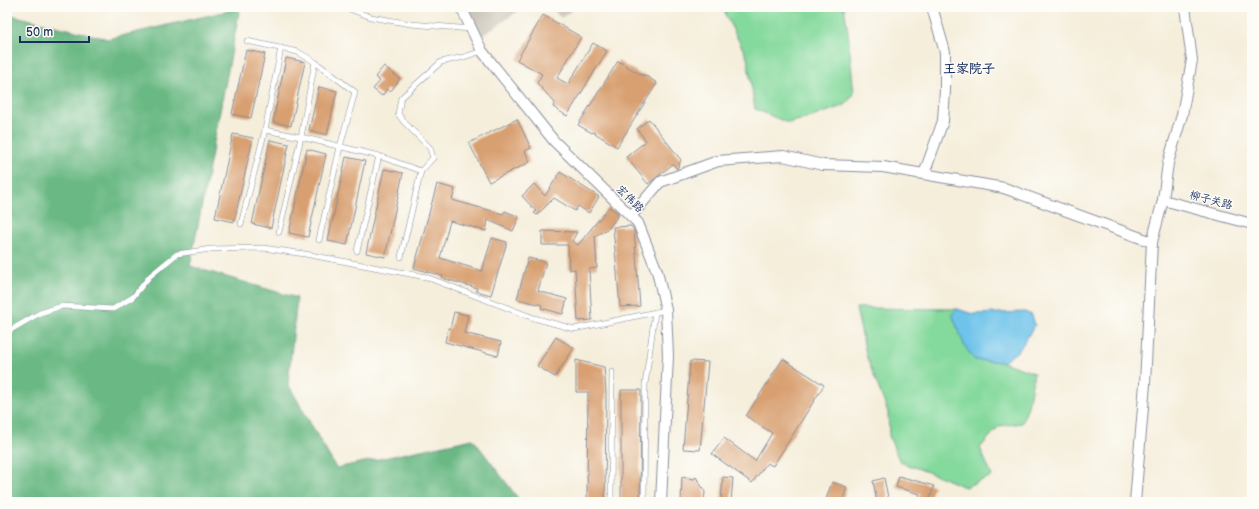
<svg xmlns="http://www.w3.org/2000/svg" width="1259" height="509" font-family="'Balsamiq Sans','LXGW WenKai TC',sans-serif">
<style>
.industrial{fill:#cac3b8}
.green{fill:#84d99c;stroke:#50847d}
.forest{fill:#6bb984;stroke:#437471}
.water{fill:#6dc3ea;stroke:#4479a4}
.building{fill:#d89f6f}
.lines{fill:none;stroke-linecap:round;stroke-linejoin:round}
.service-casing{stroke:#888e9c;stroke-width:6}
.minor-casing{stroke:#888e9c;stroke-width:12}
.service{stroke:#fff;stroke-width:5}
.minor{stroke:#fff;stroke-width:10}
.labels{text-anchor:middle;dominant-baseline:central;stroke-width:3;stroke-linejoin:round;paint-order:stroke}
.street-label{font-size:11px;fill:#1b2f5e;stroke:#fdfcf7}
.quarter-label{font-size:13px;font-weight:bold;fill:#1b2f5e;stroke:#fdfcf7}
</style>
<rect width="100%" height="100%" fill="#fdfcf7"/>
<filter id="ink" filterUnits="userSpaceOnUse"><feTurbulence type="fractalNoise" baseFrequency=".025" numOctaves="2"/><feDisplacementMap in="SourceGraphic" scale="8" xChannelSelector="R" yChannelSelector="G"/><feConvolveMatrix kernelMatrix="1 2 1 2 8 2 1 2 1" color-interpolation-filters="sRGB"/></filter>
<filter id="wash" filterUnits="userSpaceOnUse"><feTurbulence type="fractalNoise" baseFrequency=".012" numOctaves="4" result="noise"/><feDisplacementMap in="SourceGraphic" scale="16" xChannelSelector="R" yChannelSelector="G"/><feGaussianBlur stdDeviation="0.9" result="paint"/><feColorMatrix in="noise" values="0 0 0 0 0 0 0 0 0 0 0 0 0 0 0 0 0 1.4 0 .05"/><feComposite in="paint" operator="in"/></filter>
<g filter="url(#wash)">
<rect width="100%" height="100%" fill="#f5eedb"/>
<g class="industrial">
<polygon points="461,7 524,7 476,40"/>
<polygon points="550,7 577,7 561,18"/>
</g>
<g class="green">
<polygon points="723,7 844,7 848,32 854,94 845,105 812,117 788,123 755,109 747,57 727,18"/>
<polygon points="856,308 957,309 952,315 975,360 1003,362 1034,373 1028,406 1022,423 999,426 980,448 992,476 965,487 936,475 900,462 889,436 888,412 867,358"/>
</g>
<polygon class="forest" points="240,8 190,266 297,298 288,384 336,468 473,439 521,502 7,502 7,14 108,39"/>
<polygon class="water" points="957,309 973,314 1025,312 1032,315 1035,325 1019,350 1003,362 975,360 965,347 952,314"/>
<g id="blocks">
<g class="building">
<polygon points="543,15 581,37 557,78 568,84 593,43 607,51 567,116 553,107 555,103 537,83 542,74 517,60"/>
<polygon points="246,50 265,54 251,118 232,114"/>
<polygon points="286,58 305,62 291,126 273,122"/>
<polygon points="618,61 643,76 643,74 657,83 617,147 593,132 592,133 578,125"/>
<polygon points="384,66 400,79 390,92 387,89 382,96 373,89 380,81 375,77"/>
<polygon points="319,87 337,91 327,135 309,130"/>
<polygon points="517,119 531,148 525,151 530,162 489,182 469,143"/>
<polygon points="649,119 681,160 677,169 673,164 648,184 626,157 646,141 637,129"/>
<polygon points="233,134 253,138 234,222 215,218"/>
<polygon points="270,140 289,144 271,228 252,224"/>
<polygon points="307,149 326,154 308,237 289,233"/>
<polygon points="346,157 365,161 347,245 328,241"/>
<polygon points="384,169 403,173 385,257 366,253"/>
<polygon points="560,172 599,197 589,213 578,206 575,211 554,198 537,215 534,213 536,211 522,196 534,184 545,196"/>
<polygon points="437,184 455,189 452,200 503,214 505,211 519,217 513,231 488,220 486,231 450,221 440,258 482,271 492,238 507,242 491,295 476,291 477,288 442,278 443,276 414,268"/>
<polygon points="609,207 619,214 609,228 595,236 597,268 589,269 592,320 578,321 575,269 569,270 568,245 542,245 542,231 577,232 572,241 578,245"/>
<polygon points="631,226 634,230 640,306 620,307 613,227"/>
<polygon points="528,258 546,262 538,291 567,299 563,314 541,308 542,305 517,299"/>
<polygon points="454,312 468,315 464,333 501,342 498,356 445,342 448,328 450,329"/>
<polygon points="556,337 574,348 555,377 537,366"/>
<polygon points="783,359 824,385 773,466 767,463 752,483 712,454 724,438 755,461 772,433 746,416"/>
<polygon points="576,360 604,367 606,392 605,502 587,502 588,392 576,392"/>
<polygon points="690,361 708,362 700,450 683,449"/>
<polygon points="621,390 641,390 640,502 621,502"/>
<polygon points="899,476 934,486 929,502 918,502 920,494 896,487"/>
<polygon points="682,477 694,479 696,477 705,492 704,502 681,502"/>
<polygon points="723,477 733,478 731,502 721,502"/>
<polygon points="884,478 889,502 877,502 873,481"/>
<polygon points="832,482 847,487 842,502 825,502"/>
</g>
</g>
</g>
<g filter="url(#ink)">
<use href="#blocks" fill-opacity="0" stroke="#888e9c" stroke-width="1"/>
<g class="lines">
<g class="service-casing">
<g id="service">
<polyline points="344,7 371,17 411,24 471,29"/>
<polyline points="247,41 298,52 315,62 355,92 340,147 319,240"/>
<polyline points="265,130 301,137 379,156 421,171"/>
<polyline points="241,224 265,130 281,48"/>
<polyline points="279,232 301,137 315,62"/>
<polyline points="357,251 379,156"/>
<polyline points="401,257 421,171 433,158 430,148 404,122 398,114 401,98 441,62 464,57 482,51"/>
<polyline points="7,332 40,313 62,306 113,309 133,297 150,276 177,254 211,249 263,248 305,254 426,277 534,318 574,329 666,310"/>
<polyline points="611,502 612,372"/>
<polyline points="644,502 645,385 655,312"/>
</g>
</g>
<g class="minor-casing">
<g id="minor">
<polyline points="461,7 482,51 554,141 638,223 657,271 666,310 668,356 661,502"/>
<polyline points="924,174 943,121 945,90 945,52 932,7"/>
<polyline points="1163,200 1252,224"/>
<polyline points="631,216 660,182 718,161 783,156 823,165 883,167 1004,188 1152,242"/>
<polyline points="1135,502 1145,384 1152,242 1163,200 1168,163 1182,115 1192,60 1185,7"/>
</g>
</g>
<use href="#service" class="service"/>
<use href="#minor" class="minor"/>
</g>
</g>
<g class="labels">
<g class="street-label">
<text transform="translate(630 199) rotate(45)">宏伟路</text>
<text transform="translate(1211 200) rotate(15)">柳子关路</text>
</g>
<g class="quarter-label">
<text x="969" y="69">王家院子</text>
</g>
</g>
<rect width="1259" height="509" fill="none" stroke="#fdfcf7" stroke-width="24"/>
<path d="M20 36v6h69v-6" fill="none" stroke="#1b2f5e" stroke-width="2"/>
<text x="26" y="36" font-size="12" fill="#1b2f5e" stroke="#fdfcf7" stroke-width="3" paint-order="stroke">50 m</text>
</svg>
